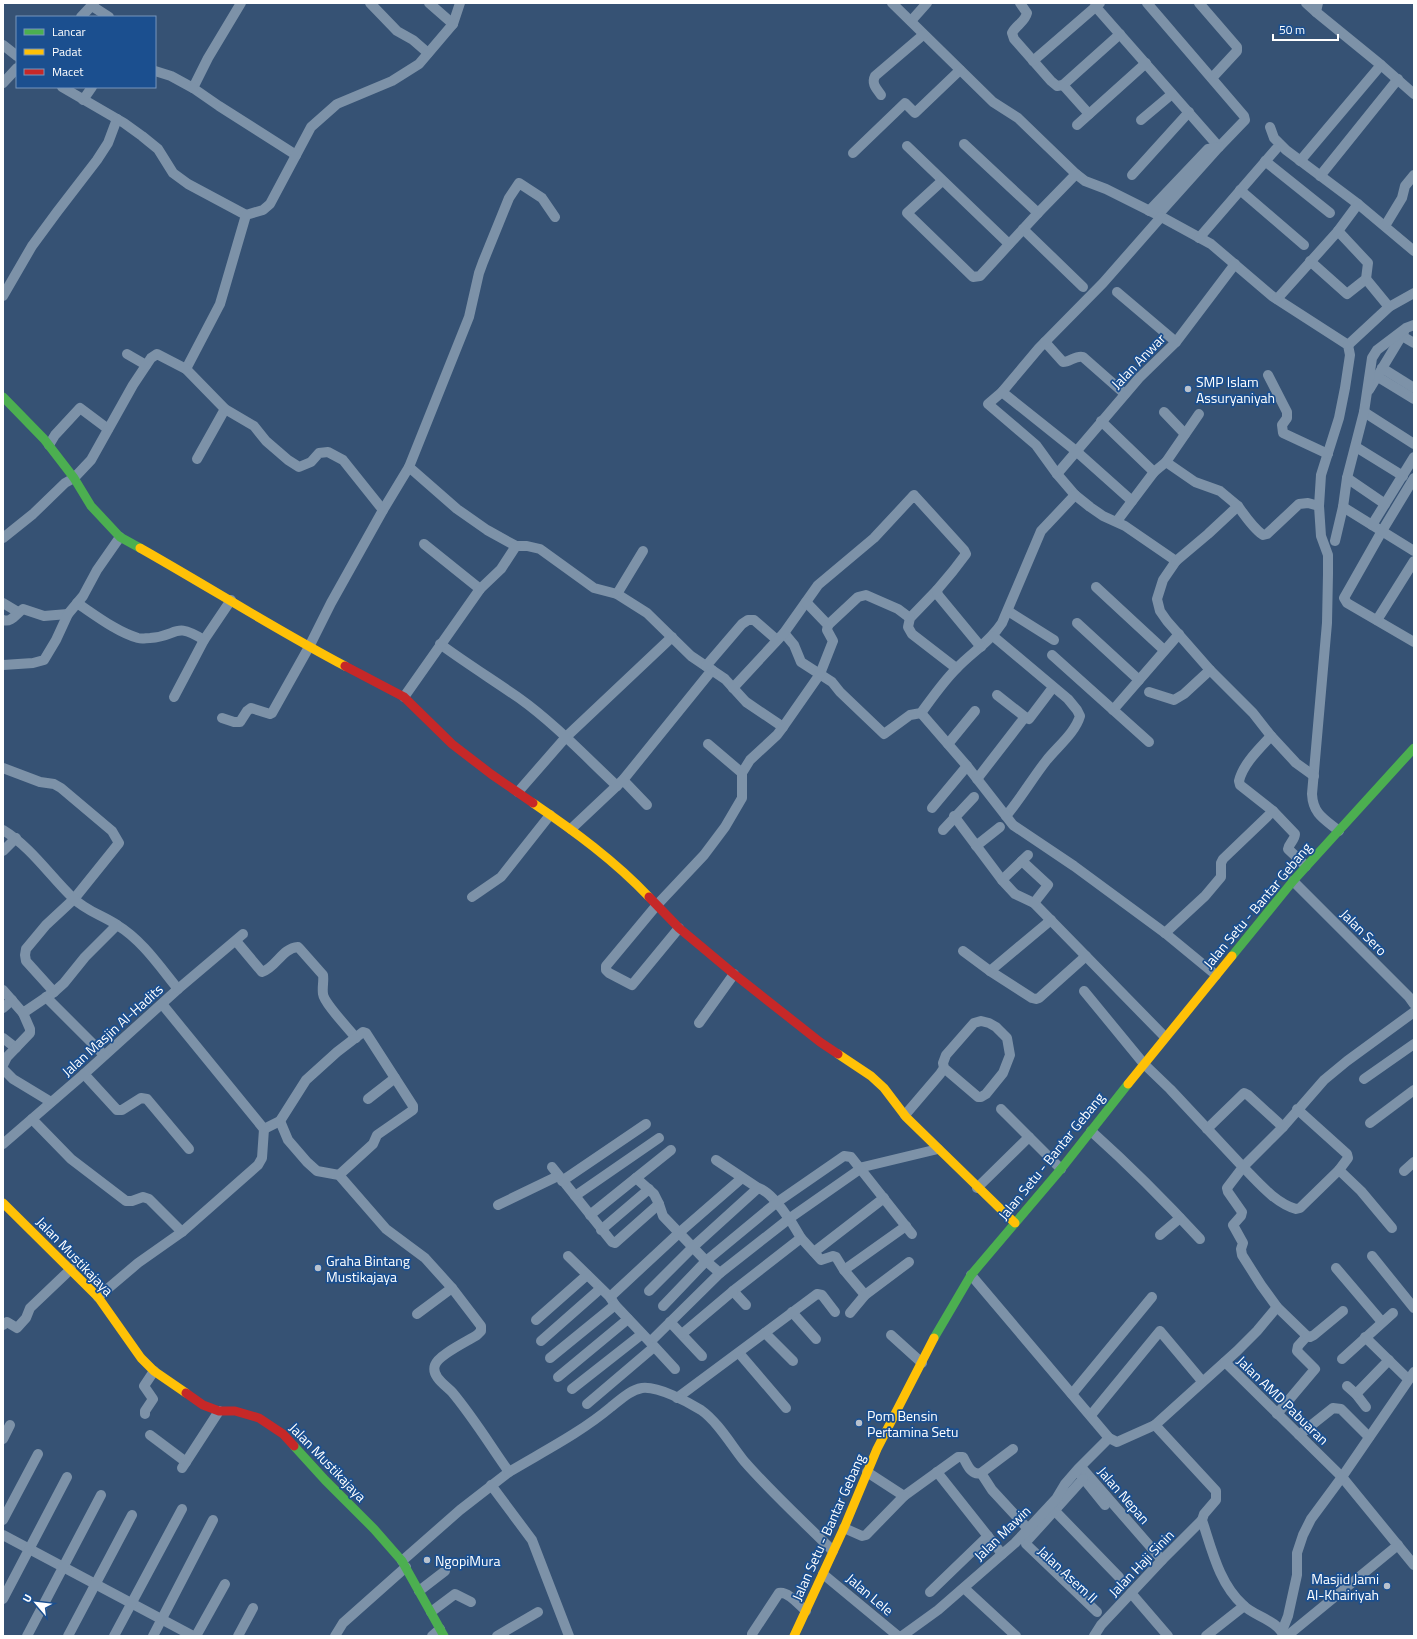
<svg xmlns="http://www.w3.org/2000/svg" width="1417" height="1639" font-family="'Titillium Web',sans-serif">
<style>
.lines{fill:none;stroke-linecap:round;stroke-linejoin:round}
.street{stroke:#7d92a8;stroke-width:10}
.fast{stroke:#4caf50;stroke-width:9}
.slow{stroke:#ffc107;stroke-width:9}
.jam{stroke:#c62828;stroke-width:9}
.poi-dot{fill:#b9c2ce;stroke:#1b4f8f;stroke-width:1.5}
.labels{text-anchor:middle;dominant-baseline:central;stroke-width:3.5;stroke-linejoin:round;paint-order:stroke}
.street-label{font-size:14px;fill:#fff;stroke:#1b4f8f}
.poi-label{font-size:14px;fill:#fff;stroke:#1b4f8f;text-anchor:start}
</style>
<rect width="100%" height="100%" fill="#365274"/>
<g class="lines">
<g class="street">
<polyline points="241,3 208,58 193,88 219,106 296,155"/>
<polyline points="370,3 397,31 413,40 428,53"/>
<polyline points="429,3 453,24"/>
<path d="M892,3L993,102L1018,118L1076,174L1085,181L1106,189L1158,215L1211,244L1272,296L1348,345L1350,355L1345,388L1339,418L1321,475L1319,506L1321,536L1328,555V574L1327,623L1312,794C1313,814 1324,819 1339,831"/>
<path d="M1020,3L1027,13C1025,22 1016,25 1012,33L1014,39L1051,81L1057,86L1063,85L1120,34"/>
<polyline points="1199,3 1237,47 1237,51 1212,78"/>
<polyline points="1306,3 1316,12"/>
<polyline points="1318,3 1316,12 1381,65 1414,94"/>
<polyline points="92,6 109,17"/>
<polyline points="1095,6 1219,147 1245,120 1244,116 1147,3"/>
<polyline points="81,17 94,3"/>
<polyline points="911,21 927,3"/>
<polyline points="3,45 17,56"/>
<polyline points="1033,61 1100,3"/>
<polyline points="155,71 171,76 193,88"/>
<polyline points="3,83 17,68"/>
<polyline points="1063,85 1089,114"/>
<polyline points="62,87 124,123 142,136 158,149 173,173 188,184 246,215"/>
<path d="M881,95C877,89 871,84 875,76L923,35"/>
<polyline points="83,100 92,87"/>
<polyline points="1141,120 1172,94"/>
<polyline points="1077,125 1146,63"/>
<polyline points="1270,127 1274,138 1286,150 1358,204 1414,251"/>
<polyline points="964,144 1038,213"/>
<polyline points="907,146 1009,244"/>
<polyline points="853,153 905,103 915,113 960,70"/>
<polyline points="1265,161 1330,213"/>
<polyline points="1300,161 1381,65"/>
<polyline points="1132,175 1189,112"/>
<polyline points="1320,176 1398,79"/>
<polyline points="942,181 907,213 973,277 980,276 1038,213 1076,174"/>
<polyline points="1240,190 1304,245"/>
<polyline points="1149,211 1208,149 1219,147 1158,215"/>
<polyline points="1161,217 1103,283 1039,348 1002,392 988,404 1036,445 1057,474 1075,495 1090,507 1103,516 1125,526 1176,561 1163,580 1157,599 1160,611 1167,621 1210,670 1253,713 1271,736 1296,763 1314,776"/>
<polyline points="1385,226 1402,198 1405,186 1414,175"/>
<polyline points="1023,229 1083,287"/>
<polyline points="1199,238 1276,149"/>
<polyline points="1310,261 1347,294 1366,279 1368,263 1338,231"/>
<polyline points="1366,279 1389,307"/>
<polyline points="1117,292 1176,342"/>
<polyline points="3,296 32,246 57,212 97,160 108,143 117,119"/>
<polyline points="1277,299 1338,231 1358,204"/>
<polyline points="1402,336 1414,343"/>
<path d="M1045,342L1063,362C1070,362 1076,355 1083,357L1125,394"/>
<polyline points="1348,345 1389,307 1414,293"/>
<polyline points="127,354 146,365"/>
<polyline points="1382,368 1414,388"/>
<polyline points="186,369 220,304 246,215 263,210 270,204 311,127 337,104 392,81 419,64 453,24 460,3"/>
<polyline points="1268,375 1287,412 1287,418 1282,425 1283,433 1328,454"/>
<polyline points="1378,377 1414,399"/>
<polyline points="1369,390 1404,332"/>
<polyline points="1002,392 1076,451 1132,501"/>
<polyline points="1164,412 1185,434"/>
<polyline points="1364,412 1414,444"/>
<polyline points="1101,421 1154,472"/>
<polyline points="49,445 55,435 80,408 108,429"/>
<polyline points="1356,447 1403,476"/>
<polyline points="197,459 225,409"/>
<polyline points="1166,462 1199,414"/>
<polyline points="409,467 457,509 487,530 516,546 527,546 540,549 594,588 617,594 647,613 691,656 725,679 746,702 783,727"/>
<polyline points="1057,474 1139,378 1176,342 1235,264"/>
<polyline points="1347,478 1385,504"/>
<polyline points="1414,478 1382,531 1344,598 1347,603 1414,642"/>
<polyline points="1343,507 1414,551"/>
<polyline points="1117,521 1154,472 1166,462 1195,482 1220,491 1238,506"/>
<polyline points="1372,525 1414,457"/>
<polyline points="3,538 33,514 65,483 74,478 91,460 133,385 151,358 157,354 186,369 225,409 254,426 266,441 288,460 299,467 311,462 319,453 328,452 343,460 383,510"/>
<polyline points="1335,541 1343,507 1347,478 1364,412 1372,358 1377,350 1406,328 1414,325"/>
<polyline points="424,544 480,589"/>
<path d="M1176,561L1208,534L1238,506C1245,516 1253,528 1263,535L1267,534L1299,504L1308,503L1319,506"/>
<polyline points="1096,587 1164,650"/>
<polyline points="937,590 910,618 908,627 912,634 956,668"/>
<polyline points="617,594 643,551"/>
<polyline points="3,603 18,612"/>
<path d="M77,603C95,615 117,632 138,638C142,639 146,638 150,638C179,636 173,621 204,640"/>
<polyline points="1008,611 1054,640"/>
<path d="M3,620C11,623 16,614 23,609L44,616L68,614"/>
<polyline points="1377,620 1414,561"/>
<polyline points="1077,623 1139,680"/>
<polyline points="828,625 858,597 866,595 898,609 910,618"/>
<path d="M784,633L794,645L801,662L832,682L840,692L884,734L910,715L921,713C932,698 943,682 956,669C972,652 989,643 1002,623L1041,531L1075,495"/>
<path d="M993,636L1068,699L1077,710L1080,716C1075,733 1057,747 1046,761C1032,779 1021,798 1006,816"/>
<path d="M440,644C466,663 493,680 519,698C554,723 585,756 617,786"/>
<polyline points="1052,655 1149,742"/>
<polyline points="3,665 33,663 44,660 56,640 68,614 83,596 97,570 120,537"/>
<polyline points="706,666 742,624 748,620 754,620 777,640"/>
<polyline points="733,688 784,633 818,585 874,538 914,495 964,550 966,554 953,571 937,590 938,595 981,647"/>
<polyline points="1149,692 1174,700 1184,694 1210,670"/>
<polyline points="997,695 1025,717"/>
<polyline points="174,697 204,640 231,600"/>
<polyline points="404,697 480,589 501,569 516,546"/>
<polyline points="1113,710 1179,634"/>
<polyline points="921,713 967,766 1013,825 1074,866 1165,933 1216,975"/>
<polyline points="222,718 234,722 240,722 247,711 251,708 270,714 272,713 309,647 331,603 383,510 409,467 469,317 479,273 483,262 509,198 519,183 542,198 555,217"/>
<path d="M1271,736C1259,749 1243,764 1239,781L1240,785L1273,811L1295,834C1295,840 1289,843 1288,849L1306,866"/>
<polyline points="708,744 742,773"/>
<polyline points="948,744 975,711"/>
<polyline points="3,768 40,782 54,784 61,788 112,831 119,843 74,899 46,925 26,949 25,955 26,961 54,992"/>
<polyline points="977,779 1025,717 1029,719 1051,690"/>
<polyline points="623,780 647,805"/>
<polyline points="518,792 566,737 672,637"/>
<polyline points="932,808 967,766"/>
<polyline points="954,816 1002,880 1015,894 1034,903 1165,1037"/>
<polyline points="571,829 623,780 712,670"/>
<path d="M3,830C31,847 50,876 73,898C86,911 102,915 117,925C142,940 160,967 178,989L84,1074L3,1144"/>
<polyline points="943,830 974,797"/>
<polyline points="976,846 1000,827"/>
<polyline points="3,851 16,838"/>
<polyline points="1022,861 1048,885 1034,903"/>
<polyline points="1002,880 1028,855"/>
<polyline points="1293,881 1409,997 1414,1004"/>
<polyline points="472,897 501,877 550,815"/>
<polyline points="679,928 632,985 609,973 606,970 606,966 656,906 704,855 725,827 742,798 742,773 750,760 777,735 783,727 820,674 833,641 827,630 828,625 806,602"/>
<polyline points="1165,933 1205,896 1221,877 1221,863 1223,859 1273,811"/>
<path d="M236,941L262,972C276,968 282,948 298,947L300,949L323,975C324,981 322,987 323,994C324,1003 349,1029 356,1038"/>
<polyline points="963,951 990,971 1032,998 1036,999 1039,998 1086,956"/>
<polyline points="990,971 1051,920"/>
<polyline points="178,989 243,934"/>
<polyline points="3,990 23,1013 54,992 64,983 85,957 117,925"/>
<polyline points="1084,991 1144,1064 1170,1089 1243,1167 1227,1188 1228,1192 1242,1212 1241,1216 1233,1225 1243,1243 1241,1249 1242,1255 1261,1285 1277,1307 1307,1336 1298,1346 1297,1351 1315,1369 1277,1414"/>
<polyline points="46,997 104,1055"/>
<polyline points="3,1008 12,1000"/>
<polyline points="699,1023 734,974"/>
<polyline points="3,1038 16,1048"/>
<polyline points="3,1065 7,1057 30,1033 30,1029 23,1013"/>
<polyline points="3,1069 13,1079 51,1102"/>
<polyline points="84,1074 117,1110 122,1110 141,1098 147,1099 189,1149"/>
<polyline points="1364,1079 1414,1044"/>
<polyline points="368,1099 395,1078"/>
<polyline points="1001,1109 1061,1169"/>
<path d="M1297,1109L1347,1154L1348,1158L1339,1170L1300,1208L1296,1209C1275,1203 1258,1182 1243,1167L1283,1127L1324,1080L1347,1061L1414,1012"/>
<polyline points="905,1115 940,1074 944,1068 943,1063 946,1055 974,1023 981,1021 989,1023 996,1027 1007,1038 1010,1055 1003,1073 986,1094 981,1097 978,1097 944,1068"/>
<polyline points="32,1119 71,1159 126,1201 132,1201 143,1197 149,1199 182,1232"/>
<path d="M280,1121L288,1140L307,1162L317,1171L339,1175L386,1229L425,1258L452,1288L481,1326V1331L477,1335C468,1341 438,1355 435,1365C431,1376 445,1385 452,1392C473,1417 490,1445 509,1472L460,1510L402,1561"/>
<polyline points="1370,1123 1414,1090"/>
<polyline points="264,1129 280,1121 306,1080 337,1052 363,1032 366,1033 413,1106 413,1110 377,1135 373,1144 339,1175"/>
<polyline points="1207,1129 1244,1093 1248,1095 1283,1127"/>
<path d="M1091,1131C1130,1166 1165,1201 1200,1239"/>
<path d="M716,1160L758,1188C772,1191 794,1225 801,1238L733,1291L746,1305"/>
<polyline points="552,1167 612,1242 615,1243 659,1204"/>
<polyline points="1339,1170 1361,1191 1392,1228"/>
<polyline points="1404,1171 1414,1162"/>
<polyline points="636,1178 671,1150"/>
<polyline points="562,1181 646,1124"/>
<polyline points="977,1188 1029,1137"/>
<polyline points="575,1196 659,1138"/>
<polyline points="498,1205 558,1176"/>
<polyline points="590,1215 636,1178 654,1194 659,1204 663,1216 706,1261 720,1273"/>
<polyline points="601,1230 649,1189"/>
<polyline points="1160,1235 1180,1218"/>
<polyline points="801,1238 821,1260 833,1256 836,1257 844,1270 865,1295"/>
<polyline points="814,1252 884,1198"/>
<polyline points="568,1256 610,1297 615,1305 650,1342 720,1273 790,1218 863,1167 938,1149"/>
<polyline points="1372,1256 1414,1308"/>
<polyline points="1336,1268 1382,1322"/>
<polyline points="844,1270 906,1226"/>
<polyline points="971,1275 1109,1438 1117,1442 1155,1425 1237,1351 1257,1331 1277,1307"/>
<polyline points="649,1291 693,1247 758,1188"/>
<polyline points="98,1297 138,1263 182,1232 258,1165 262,1158 264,1129 162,1004"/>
<polyline points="610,1297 680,1232 742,1178"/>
<polyline points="663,1306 706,1261 776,1203 844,1156 851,1157 912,1234"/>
<polyline points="792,1312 816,1339"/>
<polyline points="850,1313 865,1295 909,1262"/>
<polyline points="417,1314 452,1288"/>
<polyline points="536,1320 587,1275"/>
<polyline points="670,1322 702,1356"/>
<polyline points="3,1325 7,1322 17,1328 26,1318 30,1308 71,1269"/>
<polyline points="765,1333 793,1361"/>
<polyline points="682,1334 733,1291"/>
<polyline points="891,1335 922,1363"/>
<polyline points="1307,1336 1310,1337 1314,1335 1343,1311"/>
<polyline points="1365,1337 1408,1379"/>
<polyline points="541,1341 600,1289"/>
<polyline points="651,1343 675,1369"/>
<polyline points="739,1353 786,1408"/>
<polyline points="550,1358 615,1305"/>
<polyline points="1342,1359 1393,1313"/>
<polyline points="1225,1362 1342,1477 1414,1565"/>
<polyline points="558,1377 628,1319"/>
<polyline points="1347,1386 1356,1394 1366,1407"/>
<polyline points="572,1389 642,1334"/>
<polyline points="1072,1394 1152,1297"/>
<polyline points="1356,1394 1389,1360"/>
<polyline points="677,1398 817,1294 822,1295 835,1312"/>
<polyline points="587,1404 654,1347"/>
<polyline points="145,1414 145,1411 153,1399 144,1386 154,1371"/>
<polyline points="1091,1415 1160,1331 1202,1381"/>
<path d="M1155,1425L1216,1491V1500L1204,1514L1202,1520C1212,1550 1219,1583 1243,1605C1255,1617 1276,1619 1284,1636"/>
<polyline points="150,1435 186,1462"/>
<polyline points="1299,1435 1333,1408 1341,1409 1369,1437"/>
<polyline points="3,1439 10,1425"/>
<polyline points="1081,1467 1162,1560"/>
<polyline points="182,1468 219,1411"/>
<path d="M509,1472C544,1451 580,1433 611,1407C620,1400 630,1390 642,1388C658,1386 688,1402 701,1410C717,1421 732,1446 744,1461C772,1493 803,1521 833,1551"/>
<path d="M867,1472L904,1496L958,1457H963C967,1464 971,1476 981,1473L1013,1449"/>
<polyline points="937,1472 1002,1554"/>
<polyline points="981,1473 992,1490 1029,1530"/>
<polyline points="1080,1474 1105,1505"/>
<polyline points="1083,1479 1026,1542 1026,1544 1097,1612"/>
<polyline points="491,1485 532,1540 569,1636"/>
<polyline points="1055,1511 1119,1577"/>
<polyline points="3,1520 38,1454"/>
<polyline points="844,1528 862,1536 866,1535 904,1496"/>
<polyline points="3,1535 193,1636"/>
<polyline points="823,1574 898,1636"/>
<polyline points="964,1588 1016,1636"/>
<polyline points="419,1591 445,1571"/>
<polyline points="930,1592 988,1536"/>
<polyline points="1131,1593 1168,1636"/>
<polyline points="3,1599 67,1477"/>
<polyline points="431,1612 455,1594 471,1602"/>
<polyline points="1282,1631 1288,1616 1297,1575 1297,1553 1303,1535 1311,1519 1342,1477 1414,1372"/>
<path d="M752,1634L779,1593C788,1591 799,1605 806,1611"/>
<polyline points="27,1636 101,1495"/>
<polyline points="68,1636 132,1515"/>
<polyline points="114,1636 182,1509"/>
<polyline points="153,1636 213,1520"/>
<polyline points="196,1636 225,1584"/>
<polyline points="238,1636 253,1608"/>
<polyline points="335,1636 343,1623 406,1567"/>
<polyline points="432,1636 440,1629"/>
<polyline points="497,1636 538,1612"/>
<polyline points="902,1636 938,1610 1015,1543 1056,1499 1065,1484 1078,1469 1109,1438"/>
<polyline points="1094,1636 1101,1625 1162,1560 1202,1520"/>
<polyline points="1206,1636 1244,1606"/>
<polyline points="1287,1636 1398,1545"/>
</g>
<g class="fast">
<polyline points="3,397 44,439 74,478 91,506 120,537 140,548"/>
<polyline points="1232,956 1293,881 1414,748"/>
<polyline points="934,1338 971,1275 1061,1169 1128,1084"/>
<polyline points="294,1446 325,1480 374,1529 402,1561 444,1636"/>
</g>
<g class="slow">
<path d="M140,548C209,587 275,629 345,666"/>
<path d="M533,803C574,831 615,861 649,897"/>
<polyline points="838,1054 871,1076 884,1088 906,1117 1015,1223"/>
<polyline points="1128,1084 1232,956"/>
<polyline points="3,1203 98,1297 141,1358 154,1371 186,1393"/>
<polyline points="794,1636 844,1528 877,1449 934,1338"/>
</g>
<g class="jam">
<polyline points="345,666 404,697 452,744 491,774 533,803"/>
<polyline points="649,897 679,928 734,974 820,1042 838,1054"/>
<polyline points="186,1393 203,1405 219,1411 235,1411 259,1418 283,1434 294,1446"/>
</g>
</g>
<g class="poi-dot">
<circle cx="1188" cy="389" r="4"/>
<circle cx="318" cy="1268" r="4"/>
<circle cx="859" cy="1423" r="4"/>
<circle cx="427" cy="1560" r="4"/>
<circle cx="1387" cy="1586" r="4"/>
</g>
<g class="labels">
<g class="street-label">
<text transform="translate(1138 361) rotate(-46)">Jalan Anwar</text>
<text transform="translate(1257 905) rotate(-50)">Jalan Setu - Bantar Gebang</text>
<text transform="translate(1364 932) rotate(45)">Jalan Sero</text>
<text transform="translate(112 1030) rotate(-42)">Jalan Masjin Al-Hadits</text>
<text transform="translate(1051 1156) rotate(-51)">Jalan Setu - Bantar Gebang</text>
<text transform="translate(75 1256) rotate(46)">Jalan Mustikajaya</text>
<text transform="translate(1283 1400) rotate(44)">Jalan AMD Pabuaran</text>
<text transform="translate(328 1462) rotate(46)">Jalan Mustikajaya</text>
<text transform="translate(1124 1495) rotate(49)">Jalan Nepan</text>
<text transform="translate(828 1527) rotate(-66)">Jalan Setu - Bantar Gebang</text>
<text transform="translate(1002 1533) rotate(-44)">Jalan Mawin</text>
<text transform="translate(1141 1563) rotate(-46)">Jalan Haji Sinin</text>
<text transform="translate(1068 1574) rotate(43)">Jalan Asem II</text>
<text transform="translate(870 1594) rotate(40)">Jalan Lele</text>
</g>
<g class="poi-label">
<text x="1196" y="381">SMP Islam<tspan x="1196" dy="16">Assuryaniyah</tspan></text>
<text x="326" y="1260">Graha Bintang<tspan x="326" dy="16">Mustikajaya</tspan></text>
<text x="867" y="1415">Pom Bensin<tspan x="867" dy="16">Pertamina Setu</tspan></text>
<text x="435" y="1560">NgopiMura</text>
<text x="1379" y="1578" text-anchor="end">Masjid Jami<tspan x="1379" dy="16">Al-Khairiyah</tspan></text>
</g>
</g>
<rect width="1417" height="1639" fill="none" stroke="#ffffff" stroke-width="8"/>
<rect x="16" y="16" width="140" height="72" fill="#1b4f8f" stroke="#7695bc"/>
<rect x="24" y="29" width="20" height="6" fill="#4caf50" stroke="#7695bc"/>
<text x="52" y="36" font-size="12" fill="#ffffff">Lancar</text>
<rect x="24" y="49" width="20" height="6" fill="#ffc107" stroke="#7695bc"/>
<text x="52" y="56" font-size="12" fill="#ffffff">Padat</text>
<rect x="24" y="69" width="20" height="6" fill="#c62828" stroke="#7695bc"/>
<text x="52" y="76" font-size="12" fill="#ffffff">Macet</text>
<g transform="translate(36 1603) rotate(298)" stroke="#1b4f8f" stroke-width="3" paint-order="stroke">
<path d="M0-3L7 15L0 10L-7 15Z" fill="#ffffff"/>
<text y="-6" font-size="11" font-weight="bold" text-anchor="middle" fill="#ffffff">U</text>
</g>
<path d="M1273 34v6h65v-6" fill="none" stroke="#ffffff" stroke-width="2"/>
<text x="1279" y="34" font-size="12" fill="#ffffff" stroke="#1b4f8f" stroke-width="3" paint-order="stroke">50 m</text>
</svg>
